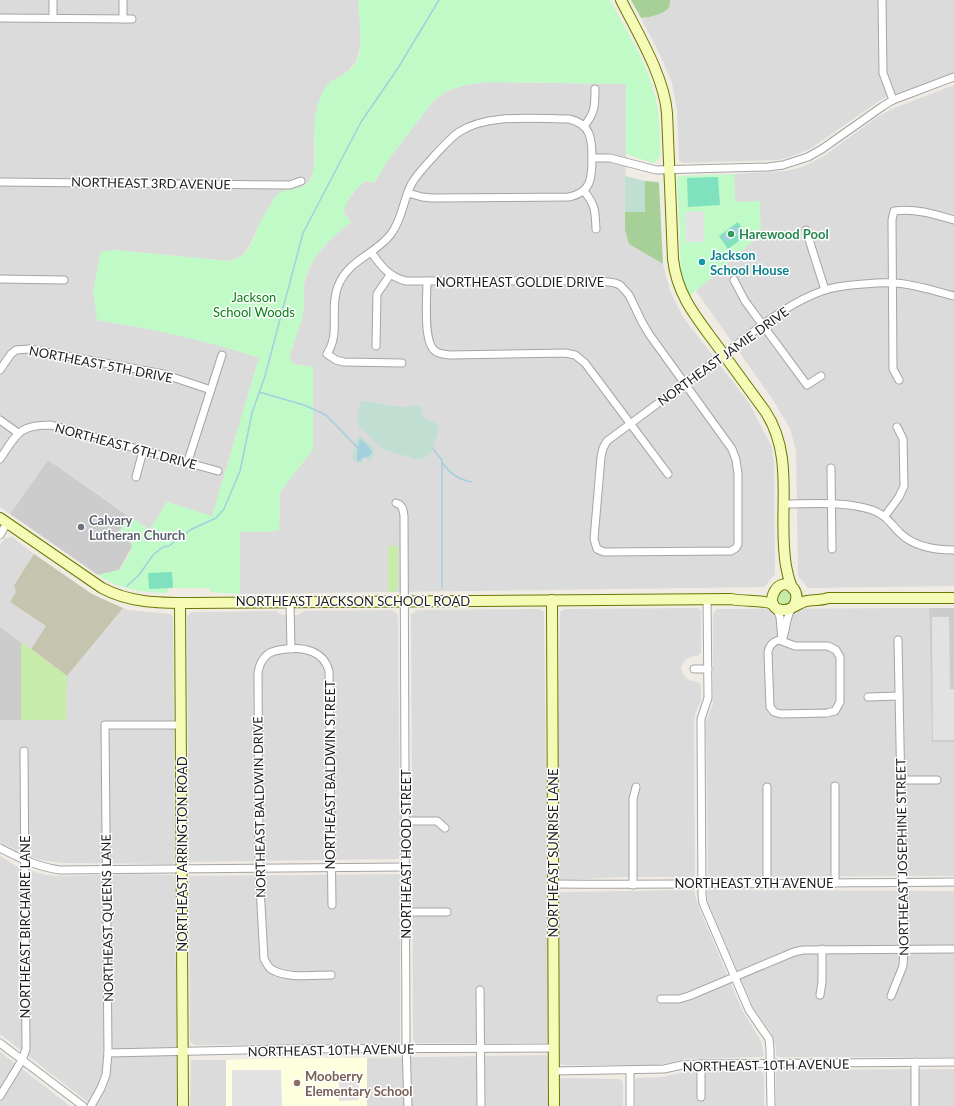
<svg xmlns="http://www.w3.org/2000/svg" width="954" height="1106" font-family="Lato,sans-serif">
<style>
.residential{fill:#dcdbdb}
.education{fill:#feffde}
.religious{fill:#ccc}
.construction{fill:#c4c4af}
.grass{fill:#c7eba8}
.forest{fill:#a6d097}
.wetland{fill:#c0ded2}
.park{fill:#c0fbc7}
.pitch{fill:#80e1bf}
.parking{fill:#e2e2e2}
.water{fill:#a3cfdf}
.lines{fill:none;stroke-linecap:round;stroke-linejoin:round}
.stream{stroke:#a3cfdf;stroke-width:1.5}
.street-casing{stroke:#a5a5a5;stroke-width:9}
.secondary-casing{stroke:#687901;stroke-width:12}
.street{stroke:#fff;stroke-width:7}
.secondary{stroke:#f5fbb6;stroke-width:10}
.leisure-dot{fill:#2e9e5b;stroke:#fff;stroke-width:1.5}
.culture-dot{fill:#0f9aa8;stroke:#fff;stroke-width:1.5}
.worship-dot{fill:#6b7280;stroke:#fff;stroke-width:1.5}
.education-dot{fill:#8d6e63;stroke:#fff;stroke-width:1.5}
.labels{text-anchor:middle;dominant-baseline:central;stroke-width:3;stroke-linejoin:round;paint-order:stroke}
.street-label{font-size:13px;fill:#1e1e1e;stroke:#fff}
.leisure-label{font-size:13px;font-weight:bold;fill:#27864d;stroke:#fff;text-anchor:start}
.culture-label{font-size:13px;font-weight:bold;fill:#0d838f;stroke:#fff;text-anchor:start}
.park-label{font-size:13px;fill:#088116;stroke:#fff}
.worship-label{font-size:13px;font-weight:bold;fill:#5b616d;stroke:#fff;text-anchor:start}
.education-label{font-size:13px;font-weight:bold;fill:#785e54;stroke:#fff;text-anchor:start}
</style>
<rect width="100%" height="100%" fill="#f0ece4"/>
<g class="residential">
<polygon points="0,0 358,0 361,34 360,47 356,62 346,73 330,82 315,120 314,171 308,183 299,188 286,190 277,195 260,223 250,245 243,255 230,261 113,250 97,320 163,331 233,349 259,358 212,517 167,502 150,530 48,460 10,514 0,507"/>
<polygon points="670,0 954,0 954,72 882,99 810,149 793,156 778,160 683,163 679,161 677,110 672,83 661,57 641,18 644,19 669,7"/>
<polygon points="486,82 626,84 626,154 625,230 629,244 663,264 670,291 683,317 749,403 772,447 774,463 775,574 764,587 240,594 240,532 279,531 280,492 313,449 313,367 293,364 290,359 290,355 303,313 304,284 309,269 316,256 335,234 351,222 344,213 344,206 357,188 366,181 374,183 388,160 434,100 447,91 465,85"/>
<polygon points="954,85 954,586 808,588 798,576 796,451 790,428 773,400 696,291 761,234 735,202 734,174 786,171 802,167 824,156 877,117 894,108"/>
<polygon points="12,537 34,554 14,584 16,592 10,602 46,626 31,649 0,627 0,545 5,538"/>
<polygon points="123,608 128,610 171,614 173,618 175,862 172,864 64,863 47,861 30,857 0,842 0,720 66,720 67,676"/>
<polygon points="698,608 701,610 701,652 698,656 693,656 687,659 683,663 681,669 683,674 687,679 692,681 698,682 701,685 701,700 695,714 694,723 695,876 692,877 626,877 562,880 559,877 558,874 557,772 560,612 565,609"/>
<polygon points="929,608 932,742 954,742 954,876 711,877 708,876 706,722 713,704 713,613 717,609"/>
<polygon points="539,609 544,612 549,1039 547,1043 415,1043 413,1039 411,614 418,610"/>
<polygon points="392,610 398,615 400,857 398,859 189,862 187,616 192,612 276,611 282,615 298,615 305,611"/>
<polygon points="0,856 18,867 46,875 63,876 139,874 173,875 175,877 177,1106 93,1106 0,1034"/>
<polygon points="400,874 400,1042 399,1044 194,1045 190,1041 189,876"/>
<polygon points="692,890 694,891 699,908 742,1010 761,1041 763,1049 764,1055 762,1057 685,1059 658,1065 562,1065 560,1064 559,895 561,892"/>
<polygon points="709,890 954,891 954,1057 778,1057 776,1055 776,1047 771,1033 753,1007 708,903 707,892"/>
<polygon points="0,1052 70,1106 0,1106"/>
<polygon points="546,1055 549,1059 549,1106 367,1106 367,1058"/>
<polygon points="191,1060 226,1060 226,1106 190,1106"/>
<polygon points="954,1069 954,1106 776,1106 776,1073 778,1070"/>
<polygon points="690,1071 761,1071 764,1075 764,1106 635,1106 635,1080 636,1078 662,1077"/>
<polygon points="562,1078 620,1079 623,1082 623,1106 559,1106 559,1083 560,1079"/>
</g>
<polygon class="education" points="288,1058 367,1058 367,1106 226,1106 226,1060"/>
<g class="religious">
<polygon points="48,460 130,517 118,533 131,542 132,547 119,570 98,575 10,514"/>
<polygon points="929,608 954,608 954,742 932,742"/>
<polygon points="0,627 21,642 21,720 0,720"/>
</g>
<polygon class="construction" points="34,554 92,594 123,608 67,676 31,649 46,626 10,602 16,592 14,585"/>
<g class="grass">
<polygon points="388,546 398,546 398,588 395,592 388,592"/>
<circle cx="785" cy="598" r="7"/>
<polygon points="21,642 67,676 66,720 21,720"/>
</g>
<g class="forest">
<path d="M631,0H670C670,2 670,5 669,7C667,13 648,18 641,18Z"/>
<polygon points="645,181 657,182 659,183 663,264 629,244 625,230 625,212 645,212"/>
</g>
<g class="wetland">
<polygon points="625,176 645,181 645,212 625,212"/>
<path d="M361,401C375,402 388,406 402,407C407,408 416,403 420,407C423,409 422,415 424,418L433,421L438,426V431L431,454L419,460L382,449L362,429L359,428V422L357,419Z"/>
<polygon points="360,436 374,447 374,453 370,461 368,461 366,457 361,459 363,463 357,463 352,457 357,439"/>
</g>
<g class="park">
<path d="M358,0H610C629,36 653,71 658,112C660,126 660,141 660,155L658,160L653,163L626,154V84L486,82L465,85L447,91L434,100L388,160L374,183L366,181C356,187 345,201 344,213L351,222C331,238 307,259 304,286C303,295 305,304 303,314C300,328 294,341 290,355V359L293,364L313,367V449L280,492L279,531L240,532V594L210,592V588H168V593C143,593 119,589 98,575L119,570C123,566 135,547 131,542C129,538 122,535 118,533L130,517L150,530L167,502L212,516L259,358C206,340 152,329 97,320L93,291L101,252L113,250L230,261C234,259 241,258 244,254C252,247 255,235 259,225C264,215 270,205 276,196C284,186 301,192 309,182C319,168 312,136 315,119C317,107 321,88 332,81C340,76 350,72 356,63C364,50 359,16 358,0Z"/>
<path d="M734,174L735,202L760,201L761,234L690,296C678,273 681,257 680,232C679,214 678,197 677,179L679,176Z"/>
</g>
<g class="pitch">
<polygon points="718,177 720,205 688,207 687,178"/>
<polygon points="738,222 747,235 728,249 719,236"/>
<polygon points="172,572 173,588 149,589 148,573"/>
</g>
<g class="parking">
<polygon points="704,211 704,242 686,242 685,212"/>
<polygon points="932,617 949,617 950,689 954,689 954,740 933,740"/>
<polygon points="232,1070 281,1070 282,1106 232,1106"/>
<polygon points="359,1079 359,1100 339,1101 339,1080"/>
</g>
<g class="water">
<polygon points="736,226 740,233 727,242 722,236"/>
<polygon points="360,439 367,445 372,452 369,456 361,459 362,461 357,461 357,453"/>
</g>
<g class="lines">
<g class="stream">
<polyline points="259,392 304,405 326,415 359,449"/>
<polyline points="433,449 442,460 442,588"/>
<path d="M442,462C449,473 460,480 472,482"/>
<polyline points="127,586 139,575 153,555 163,547 169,546 190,530 216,518 224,509 240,471 252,413 265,376 303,233 361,122 398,68 439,0"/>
</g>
<g class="street-casing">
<g id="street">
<polyline points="882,0 883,73 893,100"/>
<polyline points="0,18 132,19"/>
<polyline points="53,18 53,0"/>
<polyline points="123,19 123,0"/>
<path d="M584,126C595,113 595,106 595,89"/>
<polyline points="0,182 290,185 301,181"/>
<path d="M584,191C596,206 595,211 596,229"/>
<path d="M408,193L422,197L432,198L569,197C592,192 592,177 592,158"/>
<polyline points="806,230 825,290"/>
<path d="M371,252C381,266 389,277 406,281H602L615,283L620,285L629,295L642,322L649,334L732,449L736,460L738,474V544L736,548L731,551L604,552L597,549L594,539L601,457L603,448L607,441L718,359L722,356C754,332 786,303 825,290C837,286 851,285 864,284C874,283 884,282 894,283C915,284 934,291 954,296"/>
<polyline points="0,279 64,280"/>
<polyline points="734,280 745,301 807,385 821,376"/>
<path d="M427,281C427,296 423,340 434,350C438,354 443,354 449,355L565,353L575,355L585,363L668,474"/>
<polyline points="376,346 377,294 390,275"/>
<path d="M402,363L344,362L336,360L327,354C341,333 329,308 338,286C349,259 375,255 391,234C403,218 403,199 412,183C418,173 427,164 435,155C443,147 450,138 459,132C488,113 536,119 569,119C591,124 592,139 592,158H610L656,170L768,167L783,165L808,157L822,149L883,106L893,100L954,77"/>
<polyline points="0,370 11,354 16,350 29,349 163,374 211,390"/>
<path d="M899,380L893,369L892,220L894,211C915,208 934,214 954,220"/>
<polyline points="0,420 18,433"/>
<path d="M0,459C17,434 18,425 51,425L218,471"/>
<polyline points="187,464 222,355"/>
<polyline points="831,468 832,549"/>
<polyline points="136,477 143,451"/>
<path d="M396,503C403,505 403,510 404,516L406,1043L408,1106"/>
<path d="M783,504C812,504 845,501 872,510C886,515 890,523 900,533C914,547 934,550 954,550"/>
<polyline points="885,516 899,497 904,486 903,439 897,427"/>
<polyline points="0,535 7,523"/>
<polyline points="707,599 708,698 701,719 701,726 702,895 703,903 749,1010 769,1039 770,1049 771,1106"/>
<polyline points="290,602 291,649"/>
<polyline points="776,607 780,617 782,640"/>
<path d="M779,640L795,646H828L836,650L840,657V702L835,711L827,713L781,714L774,712L770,707L768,652C769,646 772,642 779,640Z"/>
<path d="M782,640C787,629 785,618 792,608"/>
<polyline points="694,669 708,669"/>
<polyline points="868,697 899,696"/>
<polyline points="901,780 937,780"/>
<polyline points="835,786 835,883"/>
<polyline points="767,787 767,884"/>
<polyline points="406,821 437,821 445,828"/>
<path d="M0,848C19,858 38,867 60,870L406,867"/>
<path d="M554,884C687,885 821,883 954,882"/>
<polyline points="633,885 633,799 636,787"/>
<polyline points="406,912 447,912"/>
<path d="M331,975C314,975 286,979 271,969C268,967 266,962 264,959L259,868L258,673C259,665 262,659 268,654C274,650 280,650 286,649C304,647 324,651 329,671L332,905"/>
<polyline points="480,990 481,1106"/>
<polyline points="820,995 822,982 822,949"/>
<polyline points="891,996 903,966 904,949 898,640"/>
<polyline points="661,999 679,999 689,996 794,952 803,950 954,949"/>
<polyline points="0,1043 83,1106"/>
<polyline points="108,1053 285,1049 554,1048"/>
<polyline points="915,1062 915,1106"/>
<polyline points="701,1064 701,1097"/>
<polyline points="630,1070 630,1106"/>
<polyline points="554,1071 664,1069 682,1065 701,1064 954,1062"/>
<polyline points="0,1096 22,1060 26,1049 24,751"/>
<polyline points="91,1106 101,1088 106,1075 108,1053 105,725 181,725"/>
</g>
</g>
<g class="secondary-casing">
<g id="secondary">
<path d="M621,0C638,34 664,76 667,113L673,259C677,295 696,317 716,344C733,367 749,389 765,411C796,457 777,515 786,566C788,575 789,582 793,589"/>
<path d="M0,518L102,588C130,603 159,603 190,603L731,599C745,602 760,599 773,604"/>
<polyline points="552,600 554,1106"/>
<polyline points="180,603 183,1106"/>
<path d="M793,607C797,601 798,595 794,589C777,571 760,611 784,610C792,610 799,602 807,601C815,599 821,601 828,598H954"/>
</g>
</g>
<use href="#street" class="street"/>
<use href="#secondary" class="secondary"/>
</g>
<circle class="leisure-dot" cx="731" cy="234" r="4"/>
<circle class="culture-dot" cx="702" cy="262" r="4"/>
<circle class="worship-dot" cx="81" cy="527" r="4"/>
<circle class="education-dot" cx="297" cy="1083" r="4"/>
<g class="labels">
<g class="street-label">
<text transform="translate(151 183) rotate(1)">NORTHEAST 3RD AVENUE</text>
<text x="520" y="282">NORTHEAST GOLDIE DRIVE</text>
<text transform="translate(723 356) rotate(-36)">NORTHEAST JAMIE DRIVE</text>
<text transform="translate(101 364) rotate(11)">NORTHEAST 5TH DRIVE</text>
<text transform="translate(126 446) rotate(15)">NORTHEAST 6TH DRIVE</text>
<text x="353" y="601">NORTHEAST JACKSON SCHOOL ROAD</text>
<text transform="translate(330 775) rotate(-90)">NORTHEAST BALDWIN STREET</text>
<text transform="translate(259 807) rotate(-91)">NORTHEAST BALDWIN DRIVE</text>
<text transform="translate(553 853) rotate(-90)">NORTHEAST SUNRISE LANE</text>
<text transform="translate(182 854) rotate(-90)">NORTHEAST ARRINGTON ROAD</text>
<text transform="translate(406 854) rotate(-90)">NORTHEAST HOOD STREET</text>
<text transform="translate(902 857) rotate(-91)">NORTHEAST JOSEPHINE STREET</text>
<text x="754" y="883">NORTHEAST 9TH AVENUE</text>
<text transform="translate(107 918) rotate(-91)">NORTHEAST QUEENS LANE</text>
<text transform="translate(25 927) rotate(-90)">NORTHEAST BIRCHAIRE LANE</text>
<text transform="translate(331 1050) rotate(-1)">NORTHEAST 10TH AVENUE</text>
<text transform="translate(766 1065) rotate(-1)">NORTHEAST 10TH AVENUE</text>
</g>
<g class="leisure-label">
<text x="739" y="234">Harewood Pool</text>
</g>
<g class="culture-label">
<text x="710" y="255">Jackson<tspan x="710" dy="15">School House</tspan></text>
</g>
<g class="park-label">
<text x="254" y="297">Jackson<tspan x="254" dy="15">School Woods</tspan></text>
</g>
<g class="worship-label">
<text x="89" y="520">Calvary<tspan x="89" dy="15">Lutheran Church</tspan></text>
</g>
<g class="education-label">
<text x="305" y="1076">Mooberry<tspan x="305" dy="15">Elementary School</tspan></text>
</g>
</g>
</svg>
